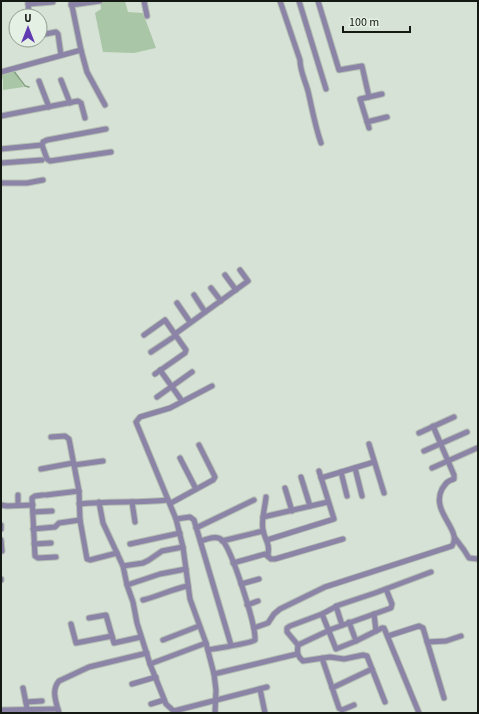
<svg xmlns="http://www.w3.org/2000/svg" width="479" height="714" font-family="'Source Sans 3',sans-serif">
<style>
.green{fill:#a9c7a6}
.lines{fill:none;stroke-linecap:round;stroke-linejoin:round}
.stream{stroke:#84a181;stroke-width:1.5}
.minor-casing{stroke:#b4beb3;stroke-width:7}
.minor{stroke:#8b84a7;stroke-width:5}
</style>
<rect width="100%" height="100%" fill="#d7e2d6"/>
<g class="green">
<polygon points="100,1 125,1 128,12 143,13 156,48 134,53 103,52 95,13 101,9"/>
<polygon points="13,70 24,87 3,90 3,81 1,73"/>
</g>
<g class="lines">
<polyline class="stream" points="13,70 25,86 29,87"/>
<g class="minor-casing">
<g id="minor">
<polyline points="28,1 29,16"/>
<polyline points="71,1 81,50 87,72 105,105"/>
<polyline points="144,1 147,16"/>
<path d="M280,1L300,60C300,71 305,80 308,91C312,108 315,126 321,143"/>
<polyline points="299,1 326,89"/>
<polyline points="318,1 339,70 362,66 369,97"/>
<polyline points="28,4 53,2"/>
<polyline points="71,5 100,1"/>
<polyline points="40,35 56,32 58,34 61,55"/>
<polyline points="1,72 81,50"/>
<polyline points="61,80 70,103"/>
<polyline points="39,81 49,107"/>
<polyline points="1,116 78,101 81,103 85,118"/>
<polyline points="367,122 387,117"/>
<polyline points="369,128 360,99 382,94"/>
<polyline points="42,145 47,159 50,161 111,152"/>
<polyline points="1,149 42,145 43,142 47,140 106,129"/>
<polyline points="1,163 42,160"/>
<polyline points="1,183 27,183 43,180"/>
<polyline points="225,275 236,290"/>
<polyline points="211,288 221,301"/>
<polyline points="194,295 205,312"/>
<polyline points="177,303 190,322"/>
<polyline points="144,335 165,320 186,350 185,353 155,374"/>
<polyline points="151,352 175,336 175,334 248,281 240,270"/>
<polyline points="160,370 182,401"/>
<polyline points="212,386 170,408 140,417 136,422 176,519 183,547 190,599 206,643 214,674 216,690 215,713"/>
<polyline points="157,397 192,372"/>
<polyline points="419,433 454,417"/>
<polyline points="51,437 65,436 69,439 79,491 80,520 87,559 90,560 117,553"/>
<polyline points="369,444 384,493"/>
<polyline points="424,451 467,432"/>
<polyline points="180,458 196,489"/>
<polyline points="74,465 103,461"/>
<polyline points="355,468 362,496"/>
<polyline points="432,468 477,448"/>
<polyline points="41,469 73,463"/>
<polyline points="341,472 347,496"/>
<polyline points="301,477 310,506"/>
<polyline points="321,478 374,462"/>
<polyline points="285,488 292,511"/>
<polyline points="18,495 18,505"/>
<polyline points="43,495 35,496 32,498 35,556 38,558 56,557"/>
<polyline points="46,495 79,491"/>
<path d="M266,497C265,508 261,520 263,530C265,541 270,542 268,555"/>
<polyline points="99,502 103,523 123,566 127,585 133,602 137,623 150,664 166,704 176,713"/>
<polyline points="132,502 135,522"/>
<polyline points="171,503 213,480 215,477 199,445"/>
<path d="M79,504C109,501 138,503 168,500"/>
<polyline points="1,505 7,506 33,505"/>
<polyline points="33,512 52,511"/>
<polyline points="263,517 328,502"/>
<polyline points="176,519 190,517 194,520 231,645"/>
<polyline points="1,525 1,529"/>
<polyline points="196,528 254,500"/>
<polyline points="33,529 55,527 59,523 80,520"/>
<polyline points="455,538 464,550 469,558 478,559"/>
<polyline points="1,540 2,551"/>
<polyline points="267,540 334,519 319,471"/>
<path d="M201,541C207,539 216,535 222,540C232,550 256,625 255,640C249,644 217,648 208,650"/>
<polyline points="222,541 263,531"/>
<polyline points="34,544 51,543"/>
<polyline points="130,544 180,533"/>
<polyline points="233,563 265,554 271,559 275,559 343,539"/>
<polyline points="123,566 143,563 149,560 162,551 183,547"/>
<polyline points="1,580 1,579"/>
<polyline points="241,584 259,579"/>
<polyline points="127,585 160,574 186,569"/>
<path d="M143,600C159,596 172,589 188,586"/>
<polyline points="247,605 258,601"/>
<polyline points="336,606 342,625"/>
<polyline points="322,614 336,649 356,641 382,628 384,628 419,713"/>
<polyline points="374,614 376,631"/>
<polyline points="89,618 106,615 114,643 141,637"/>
<polyline points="349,622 356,641"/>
<polyline points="71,624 76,643 112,636"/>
<path d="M254,628L268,623L274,614L280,609L325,587L452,546C463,530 430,512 442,489C446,483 447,481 454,479V475L433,426"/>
<polyline points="388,636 419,626 423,628 444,698"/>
<polyline points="163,640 199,626"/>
<polyline points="427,642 446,641 461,636"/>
<polyline points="298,645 332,629 391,608 392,604 386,589"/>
<polyline points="322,658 339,708 342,710 354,705"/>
<polyline points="150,664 206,643"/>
<polyline points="214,674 297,654"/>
<polyline points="132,684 156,677"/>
<polyline points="23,688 28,713"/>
<polyline points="332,688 372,669"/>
<polyline points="260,689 265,713"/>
<polyline points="26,702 42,701"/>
<path d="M385,702L367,656L363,655L344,659L330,657L303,661C297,656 297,652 298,645L287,632V628L290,626L322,614L339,605L375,593L431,572"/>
<polyline points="151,704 164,700"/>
<polyline points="3,710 58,709"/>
<polyline points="174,711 267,687"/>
<path d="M59,713C56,702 51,690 59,681L89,667L147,653"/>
</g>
</g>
<use href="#minor" class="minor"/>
</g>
<rect width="479" height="714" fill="none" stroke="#151914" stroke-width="4"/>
<g transform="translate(28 28)"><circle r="19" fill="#e4f0e3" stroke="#919a90"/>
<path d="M0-3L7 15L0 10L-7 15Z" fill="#6139b1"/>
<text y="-6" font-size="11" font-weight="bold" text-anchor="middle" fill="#151914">U</text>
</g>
<path d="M343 26v6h67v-6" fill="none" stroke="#151914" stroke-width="2"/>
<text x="349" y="26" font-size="12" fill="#151914" stroke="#e4f0e3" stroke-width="3" paint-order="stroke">100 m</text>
</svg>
